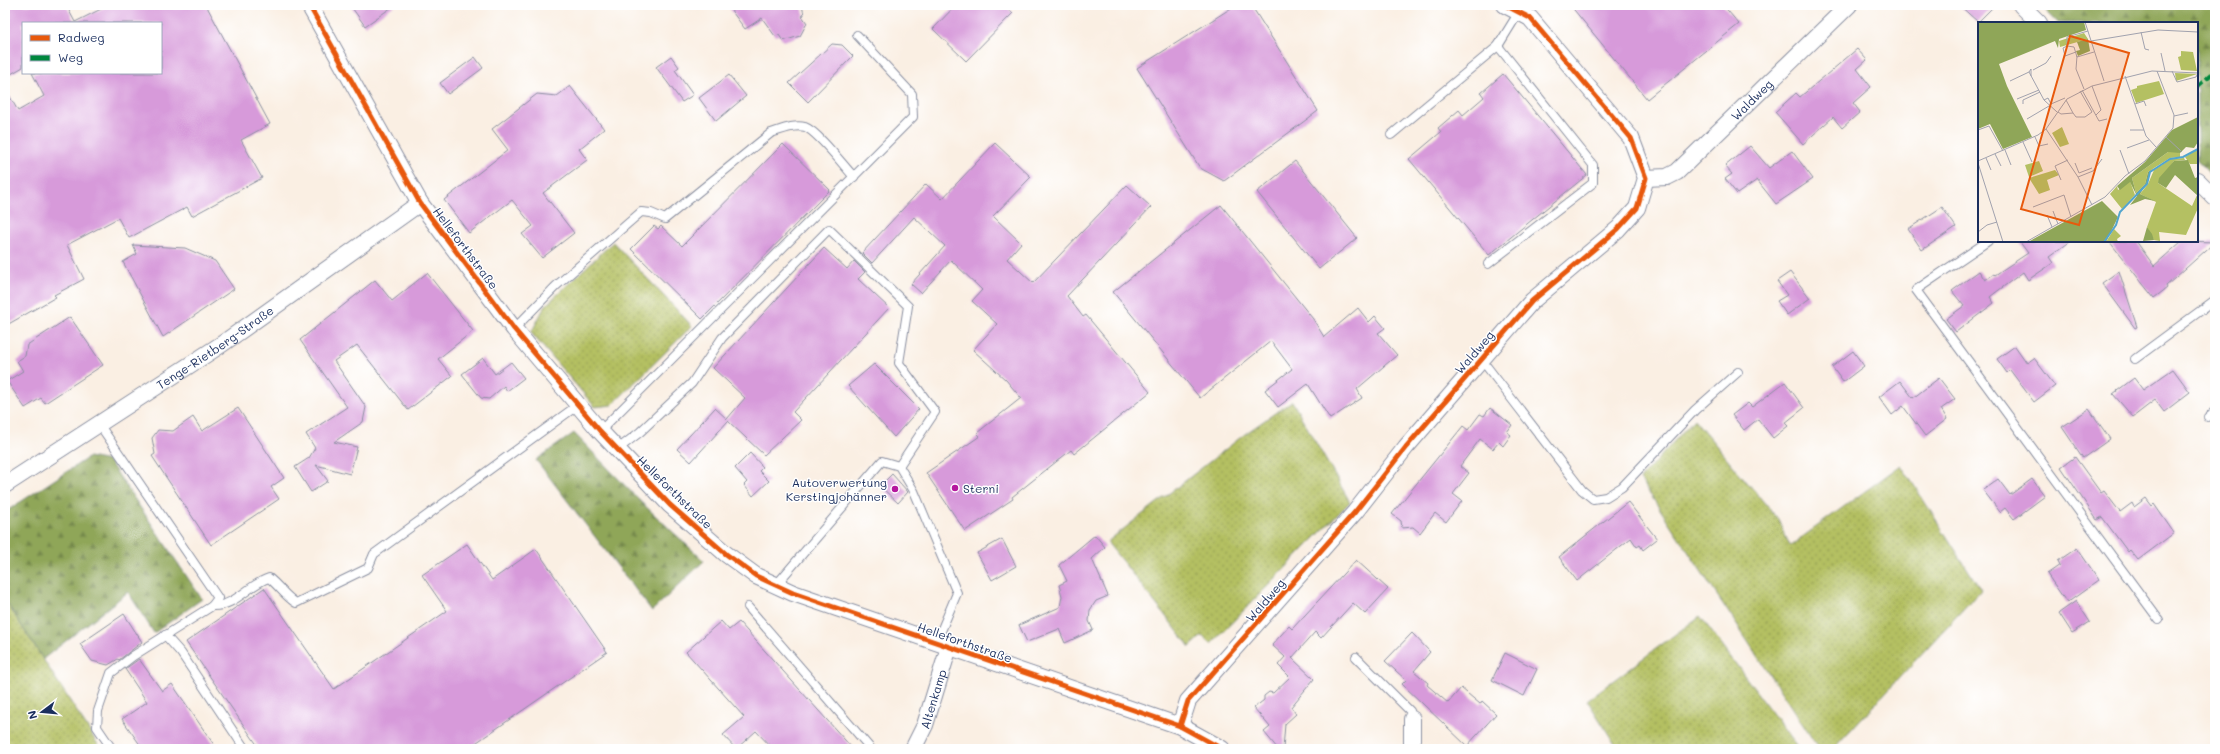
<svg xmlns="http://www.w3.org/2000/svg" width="2220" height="754" font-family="Mali,sans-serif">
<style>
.grass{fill:url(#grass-dots);stroke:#687860}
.forest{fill:url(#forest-firs);stroke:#556a5b}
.building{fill:#d79ada}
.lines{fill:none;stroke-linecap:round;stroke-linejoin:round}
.lane-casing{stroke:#8a8fa0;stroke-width:10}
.street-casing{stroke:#8a8fa0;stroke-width:18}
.lane{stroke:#fff;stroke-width:8}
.street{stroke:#fff;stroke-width:16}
.quiet{stroke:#00873e;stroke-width:4;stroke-dasharray:8 4;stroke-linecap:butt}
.cycleway-casing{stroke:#fff;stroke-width:8}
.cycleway{stroke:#e8590c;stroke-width:5}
.poi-dot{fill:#b5179e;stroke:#fff;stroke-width:1.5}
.labels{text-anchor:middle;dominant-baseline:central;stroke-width:3;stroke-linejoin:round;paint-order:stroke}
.street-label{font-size:12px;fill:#1b2f5e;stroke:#fff}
.poi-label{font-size:12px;fill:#1b2f5e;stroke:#fff;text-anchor:end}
.inset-river{fill:none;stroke:#53a5ce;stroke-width:2}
.inset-road{fill:none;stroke:#a1a2ae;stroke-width:1}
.view{fill:#e8590c;fill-opacity:0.15;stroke:#e8590c;stroke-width:2}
.inset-edge{fill:none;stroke:#1b2f5e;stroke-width:2}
</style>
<defs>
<pattern id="grass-dots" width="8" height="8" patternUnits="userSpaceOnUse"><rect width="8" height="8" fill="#b4c062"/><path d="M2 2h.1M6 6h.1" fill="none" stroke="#929c54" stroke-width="1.8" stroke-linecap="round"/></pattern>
<pattern id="forest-firs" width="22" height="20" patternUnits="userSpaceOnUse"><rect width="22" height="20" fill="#8fa658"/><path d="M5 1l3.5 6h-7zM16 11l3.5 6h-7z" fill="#74884c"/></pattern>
</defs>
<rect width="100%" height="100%" fill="#fff"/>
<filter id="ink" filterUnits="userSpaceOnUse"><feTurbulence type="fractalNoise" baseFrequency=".025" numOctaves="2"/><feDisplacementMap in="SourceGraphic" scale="8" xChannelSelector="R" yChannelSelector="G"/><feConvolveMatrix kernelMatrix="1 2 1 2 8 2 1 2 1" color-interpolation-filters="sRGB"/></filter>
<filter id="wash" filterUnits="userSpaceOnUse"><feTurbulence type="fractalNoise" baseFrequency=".012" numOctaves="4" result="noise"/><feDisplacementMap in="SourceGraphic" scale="16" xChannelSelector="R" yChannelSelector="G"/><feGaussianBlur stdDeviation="0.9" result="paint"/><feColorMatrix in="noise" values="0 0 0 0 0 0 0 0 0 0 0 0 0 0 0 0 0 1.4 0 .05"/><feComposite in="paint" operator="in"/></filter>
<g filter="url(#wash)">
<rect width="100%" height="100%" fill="#faefe3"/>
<g class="grass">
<polygon points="613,242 692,326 612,405 595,407 531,333 545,306"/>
<polygon points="1292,401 1350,502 1211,644 1202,636 1190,647 1107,542 1245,434"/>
<polygon points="1694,419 1778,519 1790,546 1901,465 1981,590 1833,749 1819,749 1640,479"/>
<polygon points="5,600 101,749 7,749 5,745"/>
<polygon points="1700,616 1799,749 1618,749 1587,700"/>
</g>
<g class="forest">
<polygon points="2040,5 2215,5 2215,179 2197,161 2197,23 2058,23"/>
<polygon points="574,433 641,502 704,561 652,611 536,460"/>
<polygon points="89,457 109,461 202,599 154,633 128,592 43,659 5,600 5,512"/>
</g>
<g id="blocks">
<g class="building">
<polygon points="5,5 66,5 75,22 109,5 206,5 270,124 241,140 262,178 192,216 187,207 129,238 118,218 67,245 84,279 54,295 56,297 5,326 5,88 18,111 44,96 32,73 161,73 161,23 23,23 23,67 11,74 5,61"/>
<polygon points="350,5 395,5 365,26"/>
<polygon points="727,5 802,5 804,15 802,16 807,23 800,36 783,41 779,35 775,36 762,18 745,29"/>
<polygon points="956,5 1004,5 1013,13 966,61 933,29"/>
<polygon points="1236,5 1251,5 1318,111 1224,181 1200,168 1137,68"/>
<polygon points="1570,5 1723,5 1739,24 1647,99"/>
<polygon points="1959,5 1995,5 1978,22"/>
<polygon points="832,44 842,45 853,56 808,102 789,83"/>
<polygon points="1857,49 1867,60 1857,69 1871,87 1853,103 1860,112 1842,128 1833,117 1803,144 1775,112 1796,93 1800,97"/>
<polygon points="671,56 679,67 675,70 693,95 682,102 656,67"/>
<polygon points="475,57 483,68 448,94 440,83"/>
<polygon points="1503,74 1587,175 1489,255 1409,159 1441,132 1438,128 1459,110 1463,115 1484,97 1481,93"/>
<polygon points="729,75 746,96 716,121 699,98"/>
<polygon points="570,86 604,129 579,149 587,160 543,193 574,233 542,258 522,234 533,226 512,200 469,233 444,200 508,150 492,129 537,94 557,96"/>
<polygon points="995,143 1031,177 993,216 1021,243 1007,259 1033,283 1127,185 1151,207 1067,296 1083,317 1086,315 1150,392 1074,454 1071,450 1012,497 1013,499 965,531 926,473 980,436 977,433 1021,398 1006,380 973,350 997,324 972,301 982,290 951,260 921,293 911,284 945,246 914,217 872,263 862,253 926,184 942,199"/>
<polygon points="783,144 830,190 702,319 631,249 654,226 658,229 661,226 682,246"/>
<polygon points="1750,146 1769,168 1792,151 1813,179 1776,204 1757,180 1737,194 1725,179 1732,174 1725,166"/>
<polygon points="1295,161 1357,238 1319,269 1257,192"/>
<polygon points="1221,205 1313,319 1324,337 1358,308 1369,322 1375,316 1385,328 1378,333 1397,355 1357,389 1362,398 1330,419 1308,384 1278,407 1265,390 1292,369 1271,341 1200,398 1113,292"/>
<polygon points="1942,207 1956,227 1922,250 1908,229"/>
<polygon points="2019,241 2071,241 2049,257 2053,263 2028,280 2023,272 1995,293 1990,297 1994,303 1956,332 1946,319 1964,306 1952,291 1979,271 1985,280 1994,274 1995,275 2028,253"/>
<polygon points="2109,241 2136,241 2154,266 2182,241 2215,242 2166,286 2167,288 2154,298"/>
<polygon points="133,245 185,248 215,261 234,289 163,337 123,262 137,254"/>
<polygon points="824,248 847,269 854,261 865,272 858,279 889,308 793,412 801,420 764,455 728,421 691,462 677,449 715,408 727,419 745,398 713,368"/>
<polygon points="2119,271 2137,327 2135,328 2102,283"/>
<polygon points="1790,272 1810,298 1787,315 1777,301 1787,295 1777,281"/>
<polygon points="427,273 473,331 438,359 452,376 408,410 357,345 334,361 366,407 363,422 334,442 357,447 350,474 316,465 328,481 311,492 295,467 309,458 315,448 306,434 347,407 300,340 375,280 392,301"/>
<polygon points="70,317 103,365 45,403 41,398 25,408 7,381 23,371 17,361 25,356 27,345"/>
<polygon points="2015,346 2027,363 2034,358 2055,386 2034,402 2010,370 2007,373 1997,359"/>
<polygon points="1853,351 1864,366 1843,382 1832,367"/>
<polygon points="483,358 495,374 511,362 524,378 507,391 504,386 489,399 481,398 462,374"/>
<polygon points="874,364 919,409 894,437 848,386"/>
<polygon points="2173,369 2190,392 2164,412 2155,400 2133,417 2113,394 2134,378 2143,390"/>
<polygon points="1939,378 1955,399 1941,409 1947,419 1925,436 1903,406 1892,415 1879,397 1900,381 1913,398"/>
<polygon points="1785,382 1804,408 1785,423 1788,426 1773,438 1758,419 1744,430 1732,415 1748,403 1752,407"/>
<polygon points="238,408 284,478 271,487 279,499 211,545 152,456 155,454 152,438 158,430 173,431 193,417 202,431"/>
<polygon points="1490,408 1512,425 1507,432 1511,435 1503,446 1499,442 1493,449 1480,439 1460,466 1469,473 1453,494 1462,501 1446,522 1435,513 1420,533 1413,527 1402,528 1401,521 1392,514 1463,426 1468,430 1480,414 1484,416"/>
<polygon points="2089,409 2110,439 2083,458 2062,427"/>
<polygon points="750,453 763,467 759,471 769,481 753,496 744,485 747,482 735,468"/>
<polygon points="2075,457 2101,493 2104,491 2120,512 2132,503 2134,507 2146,498 2152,506 2154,504 2174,533 2138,560 2130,550 2128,552 2102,517 2097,520 2061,467"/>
<polygon points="892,474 908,492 898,503 880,486"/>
<polygon points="1998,479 2010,495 2032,479 2045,496 2014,519 2005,508 2000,512 1983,490"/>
<polygon points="1628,502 1657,539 1643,550 1640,545 1637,547 1631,538 1577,581 1559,557"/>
<polygon points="1095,535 1105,547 1092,559 1108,596 1096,601 1090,610 1089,621 1093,630 1065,643 1059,629 1027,642 1019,625 1060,607 1062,596 1059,585 1067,581 1059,565"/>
<polygon points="1002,539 1016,566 992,580 977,553"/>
<polygon points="467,544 492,580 536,549 607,652 467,749 260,749 186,642 264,588 334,689 447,611 422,575"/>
<polygon points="2077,548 2099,580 2067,603 2047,574 2060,565 2058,561"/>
<polygon points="1356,560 1388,589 1365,614 1353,603 1321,638 1315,632 1292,658 1314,679 1291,707 1296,714 1285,724 1283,749 1278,749 1264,732 1270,727 1254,708 1264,700 1264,696 1269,692 1273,693 1290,677 1278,665 1285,657 1272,645 1289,626 1292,629"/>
<polygon points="2076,601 2090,622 2072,633 2059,613"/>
<polygon points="124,614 142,642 119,660 118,659 108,665 92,661 80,644"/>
<polygon points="721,621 729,630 739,622 853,749 773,749 756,731 736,749 723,735 744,717 686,652"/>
<polygon points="1412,633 1430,652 1414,671 1428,683 1427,685 1448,703 1461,688 1480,704 1482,701 1496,714 1467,746 1402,684 1406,680 1385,661"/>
<polygon points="1505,653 1537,669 1524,696 1492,680"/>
<polygon points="139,659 162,691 172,684 217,749 143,749 122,719 147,702 125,669"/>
</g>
</g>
</g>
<g filter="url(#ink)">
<use href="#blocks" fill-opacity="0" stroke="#8a8fa0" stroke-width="1"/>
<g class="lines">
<g class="lane-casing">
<g id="lane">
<polyline points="1391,135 1498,46 1519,12"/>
<polyline points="1988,241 1916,290 2159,620"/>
<polyline points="1488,264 1593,183 1593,165 1498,46"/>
<path d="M514,329L556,286L641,212L651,213L665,219L771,133C781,130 794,124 805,127C817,131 844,166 854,177"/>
<polyline points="1481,359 1582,490 1593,499 1606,497 1622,487 1695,410 1738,372"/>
<polyline points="2135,359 2215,300"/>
<polyline points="2208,417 2215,411"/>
<polyline points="99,424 218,598 212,606 133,656 111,673 98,711 97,727 112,749"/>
<polyline points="600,431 913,117 912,94 857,35"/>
<polyline points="618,449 640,432 692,383 722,338 829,229 908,306 899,363 935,412 899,466"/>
<polyline points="776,585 882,461 899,466 914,491 957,593 936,643"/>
<path d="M212,606C235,607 249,584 269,578C279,586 285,596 296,603L368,568L374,554L578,405"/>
<polyline points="748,607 871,749"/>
<polyline points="165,635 181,653 243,746 239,749"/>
<polyline points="1356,657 1410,711 1412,719"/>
</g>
</g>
<g class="street-casing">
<g id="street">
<polyline points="309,5 420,203 514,329 600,431 670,505 726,554 756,576 793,593 1180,726 1222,749"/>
<polyline points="2021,5 2039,23"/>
<path id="s1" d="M1646,178L1667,177L1677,172L1849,5"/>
<polyline points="2197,180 2215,198"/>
<path id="s2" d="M5,485L222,344L420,203"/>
<polyline points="1412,719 1412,749"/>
<polyline points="1180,726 1188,701 1355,512 1406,447 1532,301 1618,229 1637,208 1646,178 1631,138 1530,18 1505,5"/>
<path id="s3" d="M913,749L925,725L949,647"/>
</g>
</g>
<use href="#lane" class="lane"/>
<use href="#street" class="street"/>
<polyline class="quiet" points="2197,87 2215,71"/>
<g class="cycleway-casing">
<g id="cycleway">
<polyline points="309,5 420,203 514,329 600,431 670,505 726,554 756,576 793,593 1180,726 1222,749"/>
<polyline points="1180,726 1188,701 1355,512 1406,447 1532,301 1618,229 1637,208 1646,178 1631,138 1530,18 1505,5"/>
</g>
</g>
<use href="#cycleway" class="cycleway"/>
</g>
</g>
<g class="poi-dot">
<circle cx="955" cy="488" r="4"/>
<circle cx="895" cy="489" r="4"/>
</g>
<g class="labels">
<g class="street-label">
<text stroke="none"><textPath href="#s1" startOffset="136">Waldweg</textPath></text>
<text transform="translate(466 248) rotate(53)">Helleforthstraße</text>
<text stroke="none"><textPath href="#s2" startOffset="251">Tenge-Rietberg-Straße</textPath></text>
<text transform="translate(1474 352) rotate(-49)">Waldweg</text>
<text transform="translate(675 492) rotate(44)">Helleforthstraße</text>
<text transform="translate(1265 600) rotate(-49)">Waldweg</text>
<text transform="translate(965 642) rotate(19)">Helleforthstraße</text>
<text stroke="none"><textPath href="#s3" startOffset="54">Altenkamp</textPath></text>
</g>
<g class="poi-label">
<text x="887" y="482">Autoverwertung<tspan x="887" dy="14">Kerstingjohänner</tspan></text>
<text x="963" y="488" text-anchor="start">Sterni</text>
</g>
</g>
<g transform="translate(1978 22)">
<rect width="220" height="220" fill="#faefe3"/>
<path d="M106,11L110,17L82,25L81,19ZM203,29L215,30L219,49L203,48L200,35L203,34ZM197,51L219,52L198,59ZM181,59L186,72L158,81L153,68L159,66V64ZM84,105L91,122L82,125L74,111ZM220,127V142H212L207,135ZM198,129L202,131V135L192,136L176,146L170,150L167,162L158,171L154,156L190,130ZM206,136L207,138L196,139L180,161L214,184L219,173L220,186L208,213L181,210L182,219L176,218L169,205L178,180L162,172L170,162L176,148L193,137ZM61,139L65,149L51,155L47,143ZM77,148L81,153L69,158L72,168L61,172L51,156ZM152,159L157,173L144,187L132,172L139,164L140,168ZM136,207L143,214L139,217L140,220H128Z" fill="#b4c062"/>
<path d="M0,0H106L108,8L81,17L80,26L77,19L21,42L29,64L54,115L25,127L12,102L0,107ZM110,17L112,29L100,34L98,29L102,28L99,20ZM220,95V120L216,126L208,125L202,131L190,130L154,156L158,171L167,162L170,150L176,146L172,150L169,161L162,172L177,179L167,177L152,183L159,174L152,160L142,168L139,164L167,140L194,108ZM210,138L217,156L220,155V174L197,153L188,166L180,161L181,156L196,139ZM124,179L140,195L128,220H50ZM169,205L174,212L176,218L165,219Z" fill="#8fa658"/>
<path class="inset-river" d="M126,220L138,203L142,190L169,162L172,150L192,137L205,135L220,127"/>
<path class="inset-road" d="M107,0L126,59M110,9L89,15V24L96,25L99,35L116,30M163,10L167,27L171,28M113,19L180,8L220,10M89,24L85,26L87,34L98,30M183,31L187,49M99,34L98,47L106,67M55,48L68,41L73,34M194,49L199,60L218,55L220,51M53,54V47L51,50L66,78L79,90M147,54L168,114L178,125M32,59L51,50M114,64L123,88L118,93M104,68L121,99L129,97M39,77L61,68M66,78L70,76L73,82L87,76M45,82V78L62,70M157,82L166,79L168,84M80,90L83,92L95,91L88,78M95,91L98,95H107L114,90L102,69M196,94L210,91M49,97L71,84M68,107L100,155L114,183M0,108L11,104L25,129M152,108H166M57,115L61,124L70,122M188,115L204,130M45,120L54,140M149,126L171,118M27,128L33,143M142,128L151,152M17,132L23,144M8,136L13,148M0,139L60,113L68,107L89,77L114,64L174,49L220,51M0,141L25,220M97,141L101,151L114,146M100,155L115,149L124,137M83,158L77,144L90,138M55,185L86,173L93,195M75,189L80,202M69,193L74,205M0,210L9,203L19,200M48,220L127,175L147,154L167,139L195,106L196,93L179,49"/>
<path class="view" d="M92,14L151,31L101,203L43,187Z"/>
<rect width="220" height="220" class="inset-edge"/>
</g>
<rect width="2220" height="754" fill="none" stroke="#fff" stroke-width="20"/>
<rect x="22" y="22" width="140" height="52" fill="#ffffff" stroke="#a4acbf"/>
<rect x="30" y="35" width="20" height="6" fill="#e8590c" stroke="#a4acbf"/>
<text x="58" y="42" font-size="12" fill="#1b2f5e">Radweg</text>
<rect x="30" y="55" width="20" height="6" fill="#00873e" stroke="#a4acbf"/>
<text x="58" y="62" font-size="12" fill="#1b2f5e">Weg</text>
<g transform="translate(42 712) rotate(254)" stroke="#ffffff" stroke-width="3" paint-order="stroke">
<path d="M0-3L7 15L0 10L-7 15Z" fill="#1b2f5e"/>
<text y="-6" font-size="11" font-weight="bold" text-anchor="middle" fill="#1b2f5e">N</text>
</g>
</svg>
